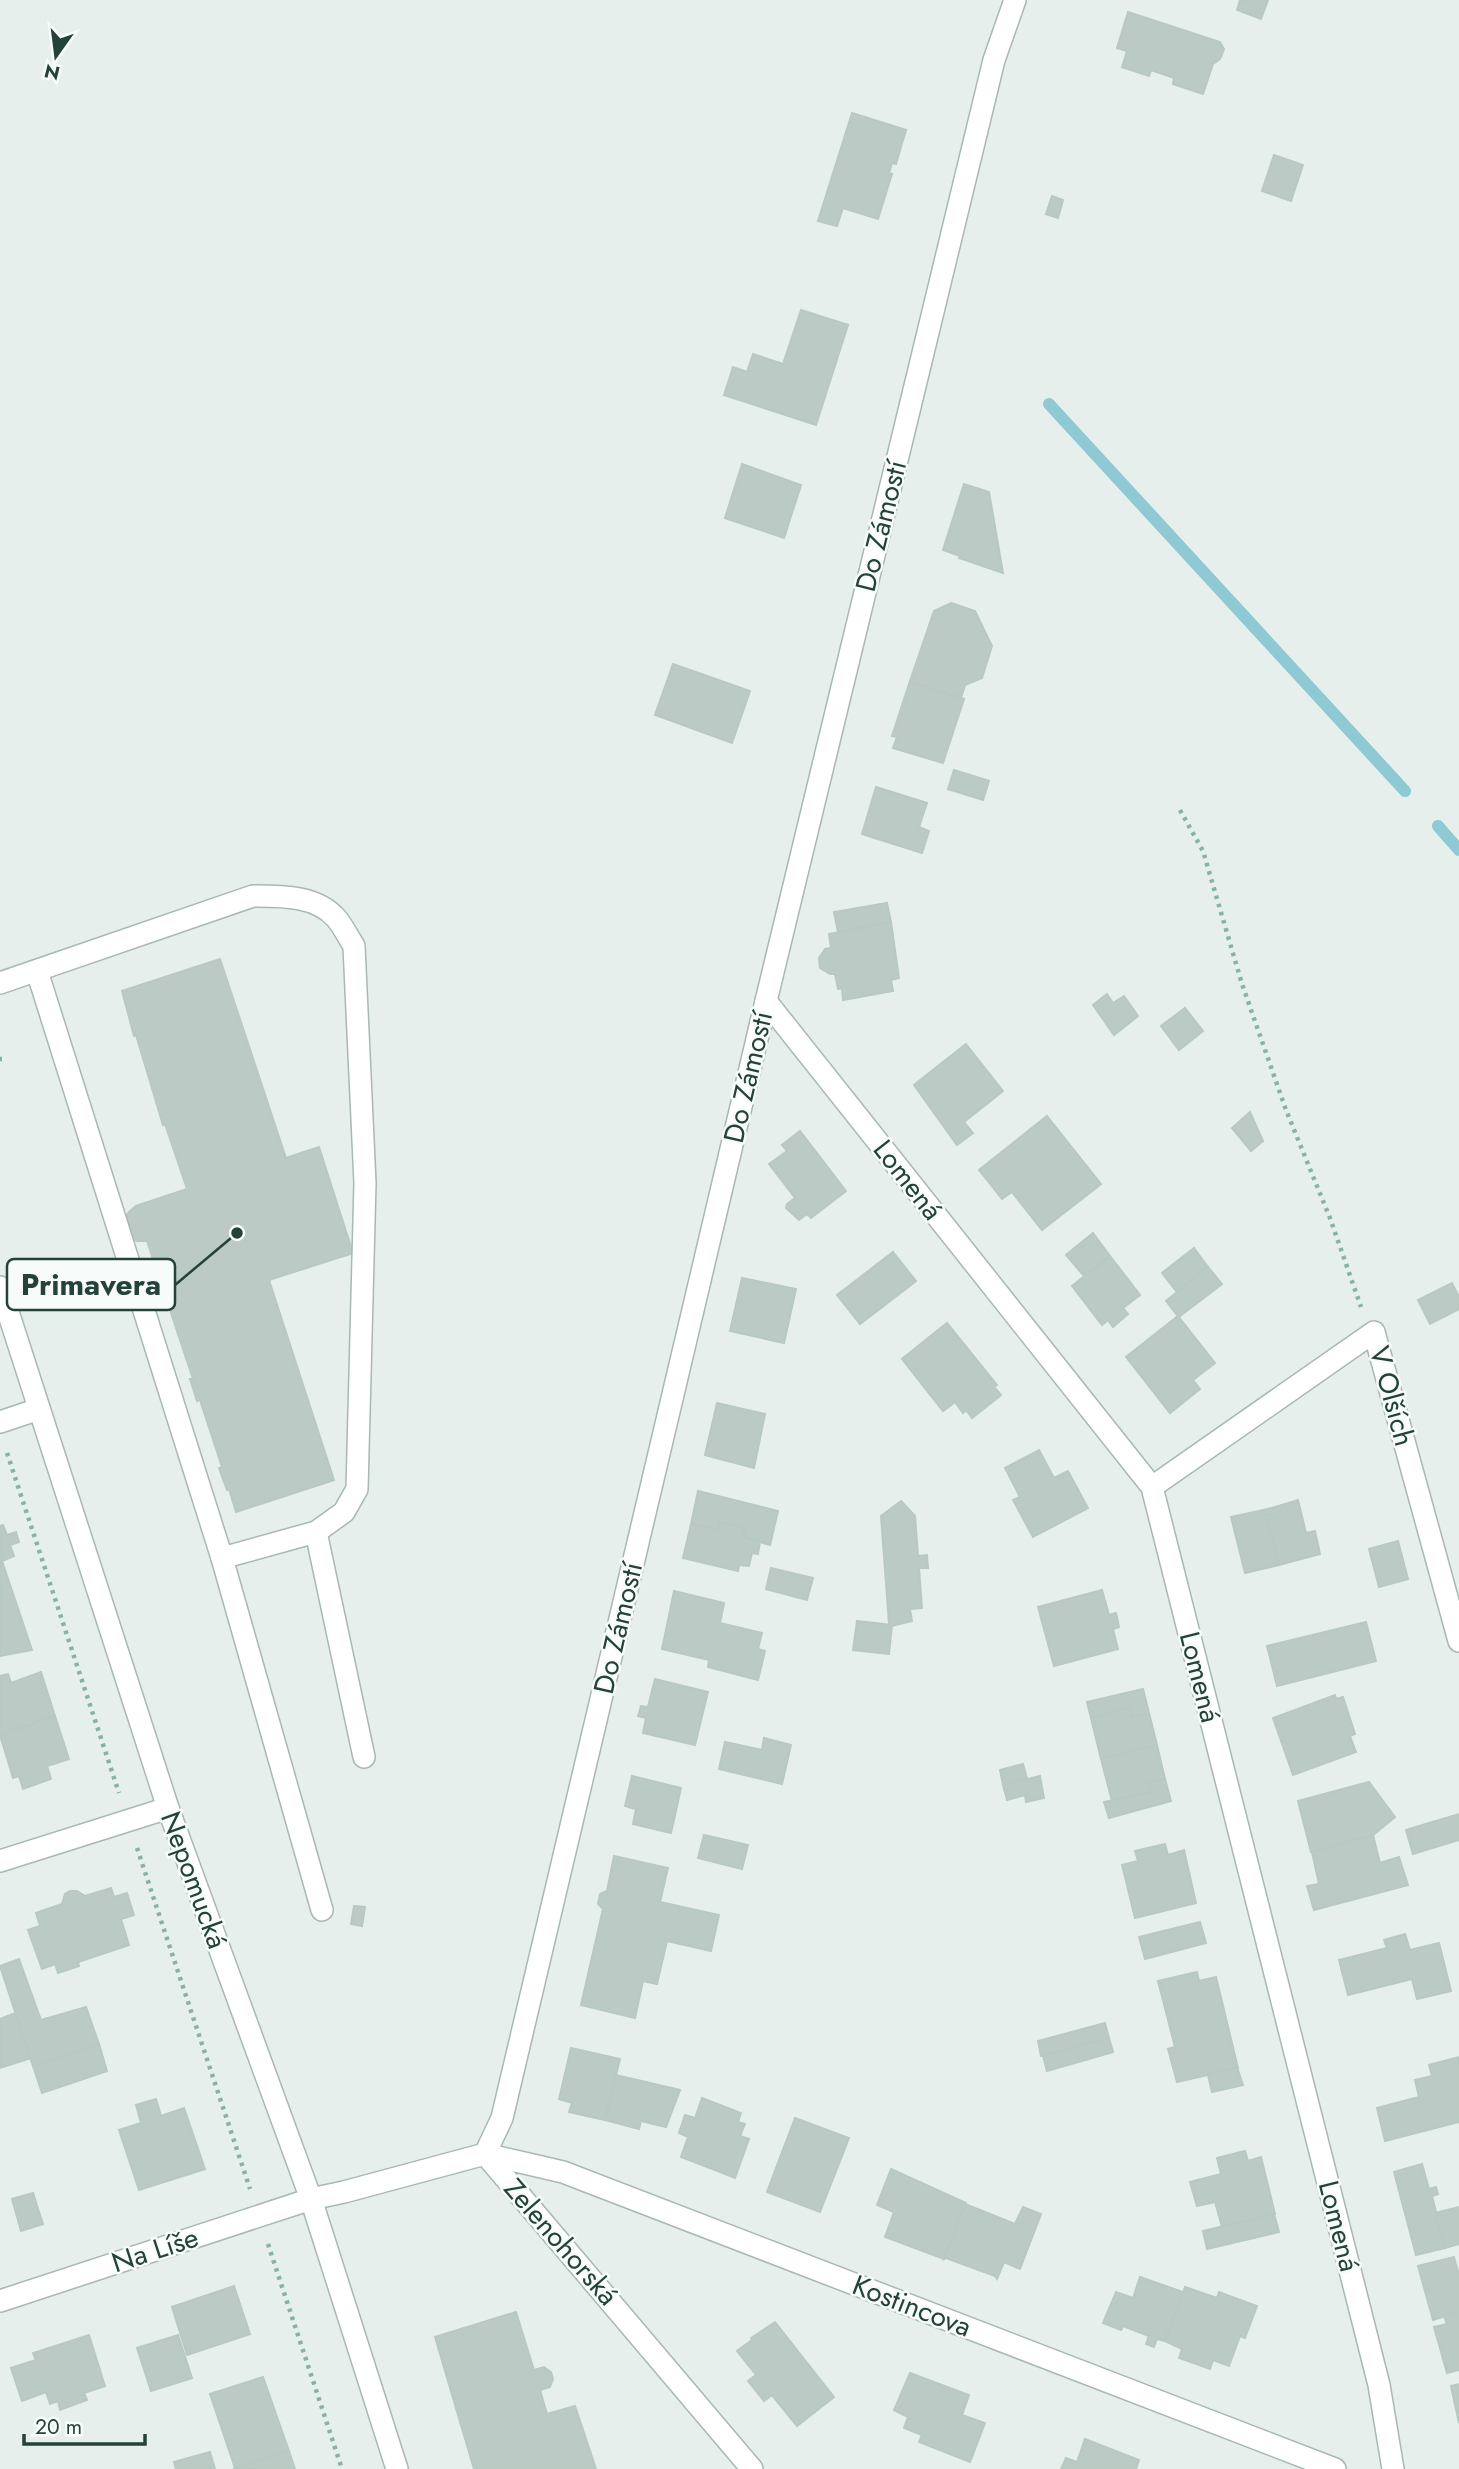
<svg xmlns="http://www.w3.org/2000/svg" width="1459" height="2469" font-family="Jost,sans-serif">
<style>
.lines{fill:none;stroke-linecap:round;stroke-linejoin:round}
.stream{stroke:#8ec9d4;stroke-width:12}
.building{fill:#bbcac4;stroke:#b8c9c2;stroke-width:2}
.minor-casing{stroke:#a8b8b2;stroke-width:24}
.path{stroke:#86b3a5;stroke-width:4.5;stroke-dasharray:3.5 5;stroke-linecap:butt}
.minor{stroke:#fff;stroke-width:21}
.labels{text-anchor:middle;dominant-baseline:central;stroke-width:5;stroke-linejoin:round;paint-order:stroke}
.street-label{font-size:28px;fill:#24423a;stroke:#f7fbf9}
.leader{fill:none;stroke:#24423a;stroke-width:2.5}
.callout-dot{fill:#24423a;stroke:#f7fbf9;stroke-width:2.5}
.callout{fill:#f7fbf9;stroke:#24423a;stroke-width:2.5}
.callout-label{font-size:30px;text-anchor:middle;font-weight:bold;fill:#24423a}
</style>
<rect width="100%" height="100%" fill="#e6efeb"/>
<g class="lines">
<g class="stream">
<polyline points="1049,404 1405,791"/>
<polyline points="1438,826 1459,850"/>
</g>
</g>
<g class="building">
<polygon points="1240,0 1268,0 1261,19 1237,10"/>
<polygon points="1128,12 1220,42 1224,49 1220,59 1213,64 1203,94 1173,84 1174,78 1151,70 1149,76 1122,67 1127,51 1117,48"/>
<polygon points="852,113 906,130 896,164 892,163 889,173 892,174 878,219 843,208 837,226 818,221"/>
<polygon points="1274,155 1303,165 1291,201 1262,191"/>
<polygon points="1052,196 1063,200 1058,218 1046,214"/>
<polygon points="801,310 848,325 816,425 724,395 733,367 747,372 753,354 783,364"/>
<polygon points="742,464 801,485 784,538 725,518"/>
<polygon points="964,484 989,492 1003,573 959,558 960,556 943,550"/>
<polygon points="951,603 975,611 992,646 982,678 965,685 961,698 910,681 934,611"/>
<polygon points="673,664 750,691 732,743 655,715"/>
<polygon points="910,681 964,699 943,763 893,748 897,737 892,736"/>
<polygon points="954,770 989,781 983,800 948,789"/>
<polygon points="876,787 927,803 919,827 929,831 922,853 862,834"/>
<polygon points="887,903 891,922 838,932 834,912"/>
<polygon points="891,922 899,978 891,980 893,991 843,1000 842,988 838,989 835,974 830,974 820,968 819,958 825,949 831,948 829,934"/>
<polygon points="220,959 286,1158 319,1147 353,1253 269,1280 334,1480 236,1512 229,1489 227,1490 219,1468 222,1467 200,1400 197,1401 190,1379 193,1379 147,1241 137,1241 130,1237 124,1219 129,1212 136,1206 187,1189 165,1124 163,1125 136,1035 134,1036 122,991"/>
<polygon points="1107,994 1113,1003 1124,996 1138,1016 1114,1035 1093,1005"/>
<polygon points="1185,1008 1203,1031 1179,1050 1161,1026"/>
<polygon points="966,1044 1003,1091 964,1122 973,1133 957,1145 914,1085"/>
<polygon points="1250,1112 1263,1141 1251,1151 1232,1128"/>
<polygon points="1047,1116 1101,1184 1042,1230 1012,1192 1002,1199 979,1170"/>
<polygon points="800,1131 846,1191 811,1218 807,1214 799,1220 786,1208 787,1204 795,1198 769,1164 787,1151 782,1145"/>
<polygon points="1093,1233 1110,1256 1084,1276 1066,1255"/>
<polygon points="1194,1248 1208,1267 1177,1292 1162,1273"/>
<polygon points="893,1252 916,1281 860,1324 837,1295"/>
<polygon points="1110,1256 1140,1295 1123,1308 1128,1314 1113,1327 1108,1320 1102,1325 1072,1286"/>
<polygon points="1208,1267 1222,1284 1179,1317 1177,1315 1166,1301"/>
<polygon points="742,1278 796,1289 784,1343 730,1331"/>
<polygon points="1452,1283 1459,1297 1459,1309 1430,1324 1418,1300"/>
<polygon points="1178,1316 1215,1363 1193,1380 1200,1389 1170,1413 1126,1357"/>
<polygon points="947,1323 997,1385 994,1387 1001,1395 972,1418 966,1410 963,1413 955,1402 943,1411 902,1359"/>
<polygon points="717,1403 765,1414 754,1468 705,1455"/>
<polygon points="1039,1450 1054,1478 1068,1471 1088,1508 1033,1537 1013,1500 1020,1497 1005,1468"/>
<polygon points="698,1491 778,1511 770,1545 743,1537 745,1528 719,1522 718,1530 691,1524"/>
<polygon points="1298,1500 1306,1533 1315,1531 1320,1554 1279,1565 1266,1515 1273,1514 1272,1508"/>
<polygon points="901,1501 915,1516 918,1556 927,1555 928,1568 919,1568 922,1608 910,1609 912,1621 892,1626 889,1624 881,1516"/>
<polygon points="1272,1508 1273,1514 1266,1515 1279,1565 1245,1573 1231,1517"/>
<polygon points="719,1522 745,1528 743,1537 760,1542 758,1554 752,1553 749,1566 739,1565 738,1571 683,1558 691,1524 718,1530"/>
<polygon points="3,1525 7,1535 16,1532 19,1542 10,1545 14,1556 2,1561 32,1650 0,1656 0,1526"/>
<polygon points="1398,1541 1408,1579 1379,1587 1369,1549"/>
<polygon points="771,1568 813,1578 807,1600 766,1589"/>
<polygon points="1102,1590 1109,1615 1116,1613 1119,1627 1113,1629 1118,1649 1054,1666 1038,1607"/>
<polygon points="674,1591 724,1603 720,1623 762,1633 758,1649 765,1651 758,1680 708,1667 709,1660 662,1649"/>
<polygon points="857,1621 892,1625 889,1654 853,1650"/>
<polygon points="1366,1622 1376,1661 1277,1686 1267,1646"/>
<polygon points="41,1672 55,1716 0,1735 0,1676 8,1674 11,1683"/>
<polygon points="655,1679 708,1692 695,1745 643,1733 646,1718 638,1716 641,1706 648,1707"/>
<polygon points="1143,1689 1149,1713 1132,1717 1129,1708 1091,1718 1087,1702"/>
<polygon points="1335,1695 1336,1699 1343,1697 1355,1734 1350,1736 1356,1752 1293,1775 1273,1718"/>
<polygon points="1129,1708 1132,1717 1149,1713 1157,1745 1101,1759 1091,1718"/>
<polygon points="55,1716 69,1759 47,1766 51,1779 23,1789 19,1776 13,1778 0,1735"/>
<polygon points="764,1738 791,1745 782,1784 719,1769 725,1742 762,1750"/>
<polygon points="1157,1745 1165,1779 1148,1783 1151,1792 1112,1801 1101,1759"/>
<polygon points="1023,1764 1027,1778 1003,1785 1000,1770"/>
<polygon points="632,1776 681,1788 671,1833 633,1824 636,1809 625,1806"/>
<polygon points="1040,1776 1044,1798 1026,1802 1025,1795 1007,1800 1003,1785"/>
<polygon points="1165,1779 1171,1801 1109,1818 1104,1802 1151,1792 1148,1783"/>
<polygon points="1369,1782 1395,1817 1373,1835 1311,1852 1298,1801"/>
<polygon points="1459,1814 1459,1840 1413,1854 1406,1830"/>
<polygon points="704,1835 748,1845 742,1869 698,1858"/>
<polygon points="1373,1835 1380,1863 1399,1857 1408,1885 1314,1910 1307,1886 1319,1884 1312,1852"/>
<polygon points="1165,1844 1168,1855 1184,1850 1196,1903 1135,1918 1122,1865 1138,1861 1135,1851"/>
<polygon points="614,1856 668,1868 660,1902 719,1915 711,1951 667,1941 657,1984 643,1981 635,2018 581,2005 603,1909 598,1904 600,1894 607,1891"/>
<polygon points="111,1888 114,1897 127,1893 134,1915 121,1919 129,1945 78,1962 79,1966 58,1973 55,1964 42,1969 28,1930 40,1926 36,1913 62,1904 65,1894 70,1891 77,1891 85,1896"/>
<polygon points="354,1906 365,1907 362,1926 351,1924"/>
<polygon points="1200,1922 1206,1943 1145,1959 1139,1937"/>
<polygon points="1405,1934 1410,1950 1439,1943 1451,1991 1417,1999 1412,1979 1348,1995 1339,1960 1387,1948 1384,1940"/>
<polygon points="19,1959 41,2020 86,2007 99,2044 33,2066 0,1966"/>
<polygon points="1197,1972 1199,1981 1216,1977 1238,2068 1177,2082 1168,2049 1175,2047 1158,1981"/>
<polygon points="15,2013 31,2058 0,2068 0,2019"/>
<polygon points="1105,2023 1109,2038 1041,2056 1038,2041"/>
<polygon points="1109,2038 1113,2052 1047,2071 1043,2056"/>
<polygon points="99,2044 107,2071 42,2093 33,2066"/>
<polygon points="571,2048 620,2059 605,2120 569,2112 572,2103 559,2099"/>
<polygon points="1459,2057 1459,2122 1385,2141 1377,2108 1419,2097 1415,2080 1432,2076 1429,2065"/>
<polygon points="1237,2067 1243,2085 1212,2092 1208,2075"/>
<polygon points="616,2075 680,2090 666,2127 641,2121 639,2129 605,2120"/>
<polygon points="702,2098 741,2113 738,2122 745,2124 740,2136 749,2139 735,2178 681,2157 688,2137 679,2133 685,2115 695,2118"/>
<polygon points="156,2099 161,2116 184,2108 205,2169 139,2190 119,2130 141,2123 136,2105"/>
<polygon points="795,2118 849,2138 820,2212 767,2192"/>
<polygon points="1245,2151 1248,2161 1261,2157 1275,2214 1222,2227 1215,2202 1197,2206 1190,2182 1221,2174 1217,2158"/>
<polygon points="1422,2164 1429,2189 1436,2187 1438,2194 1432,2196 1445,2248 1416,2255 1394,2172"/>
<polygon points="891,2169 966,2203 944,2259 885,2237 894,2212 877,2205"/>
<polygon points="33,2193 43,2224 21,2231 12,2199"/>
<polygon points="965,2204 1015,2224 1023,2207 1041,2214 1020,2269 1004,2262 997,2279 995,2276 946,2258 944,2259"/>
<polygon points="1459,2207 1459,2244 1445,2248 1435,2213"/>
<polygon points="1274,2214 1279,2232 1207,2249 1203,2231"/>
<polygon points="1454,2257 1459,2275 1459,2312 1433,2320 1418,2266"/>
<polygon points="1140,2277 1183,2292 1165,2341 1157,2339 1154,2347 1146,2344 1149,2336 1123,2326 1121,2330 1103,2323 1116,2292 1133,2298"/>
<polygon points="234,2286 250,2334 187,2355 172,2307"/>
<polygon points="1185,2287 1217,2298 1219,2292 1257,2306 1245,2338 1240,2336 1229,2366 1213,2360 1210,2369 1179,2358 1182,2349 1165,2341"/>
<polygon points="516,2312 534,2370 544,2367 551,2372 553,2379 550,2387 540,2390 547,2414 575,2406 596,2469 474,2469 435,2337"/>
<polygon points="1459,2312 1459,2370 1447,2373 1434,2327 1447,2324 1444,2316"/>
<polygon points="775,2322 834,2397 797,2426 772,2395 764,2401 748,2381 756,2375 737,2351 752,2340 751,2338"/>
<polygon points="89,2335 105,2386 84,2393 87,2400 60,2410 58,2401 50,2404 46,2392 22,2401 11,2368 36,2360 33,2353"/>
<polygon points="178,2335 192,2378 151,2391 137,2348"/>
<polygon points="910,2373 969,2395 962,2415 985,2423 970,2462 919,2442 922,2435 904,2428 908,2417 894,2410"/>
<polygon points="263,2377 289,2451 235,2468 210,2394"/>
<polygon points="1459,2384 1459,2423 1451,2386"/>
<polygon points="1085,2439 1139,2460 1136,2469 1061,2469 1066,2458 1077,2462"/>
<polygon points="289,2451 295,2469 233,2469 235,2468"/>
<polygon points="210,2452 215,2469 176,2469 174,2462"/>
</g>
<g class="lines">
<g class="minor-casing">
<g id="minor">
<polyline points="1015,0 994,60 766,1001 502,2118 485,2154 563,2172 1335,2469"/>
<polyline points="37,971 222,1558 322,1910"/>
<path d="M0,983L253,896C280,896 316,895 336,918C343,926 348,937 354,946L365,1183L357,1489L344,1512L316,1532L222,1558"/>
<polyline points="766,1001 1152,1487 1379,2385 1393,2469"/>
<polyline points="0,1287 168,1808 311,2199 397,2469"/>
<polyline points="0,1422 39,1409"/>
<polyline points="1152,1487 1374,1332 1459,1641"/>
<polyline points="316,1532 364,1757"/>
<polyline points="0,1861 168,1808"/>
<polyline points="0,2301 311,2199 344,2192 485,2154 752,2469"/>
</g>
</g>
<g class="path">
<polyline points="1180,810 1203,851 1242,984 1286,1110 1330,1218 1361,1307"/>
<polyline points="0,1059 2,1059"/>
<polyline points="7,1453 119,1793"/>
<polyline points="137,1848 250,2189"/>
<polyline points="268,2244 342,2469"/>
</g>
<use href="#minor" class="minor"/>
</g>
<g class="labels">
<g class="street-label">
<text transform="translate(881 526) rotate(-76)">Do Zámostí</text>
<text transform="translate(748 1077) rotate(-77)">Do Zámostí</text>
<text transform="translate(908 1180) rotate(52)">Lomená</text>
<text transform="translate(1392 1396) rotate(75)">V Olších</text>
<text transform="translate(618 1628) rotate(-77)">Do Zámostí</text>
<text transform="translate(1200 1677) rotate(76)">Lomená</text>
<text transform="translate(194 1880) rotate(70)">Nepomucká</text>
<text transform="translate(1339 2226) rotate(76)">Lomená</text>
<text transform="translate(561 2242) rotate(49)">Zelenohorská</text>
<text transform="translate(155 2250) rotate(-18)">Na Líše</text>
<text transform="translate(912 2306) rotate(21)">Kostincova</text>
</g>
</g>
<path class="leader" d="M237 1233L175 1285"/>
<circle class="callout-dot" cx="237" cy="1233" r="7"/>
<rect class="callout" x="7" y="1259" width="168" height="51" rx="7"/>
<g class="callout-label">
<text x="91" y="1295">Primavera</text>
</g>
<g transform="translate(56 56) rotate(194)" stroke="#f7fbf9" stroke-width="5" paint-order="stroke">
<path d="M0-5L12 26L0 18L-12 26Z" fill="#24423a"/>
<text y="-10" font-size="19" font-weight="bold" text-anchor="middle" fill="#24423a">N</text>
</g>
<path d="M24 2434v10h121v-10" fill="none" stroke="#24423a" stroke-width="3.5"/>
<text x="35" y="2434" font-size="21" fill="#24423a" stroke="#f7fbf9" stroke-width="5" paint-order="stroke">20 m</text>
</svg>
